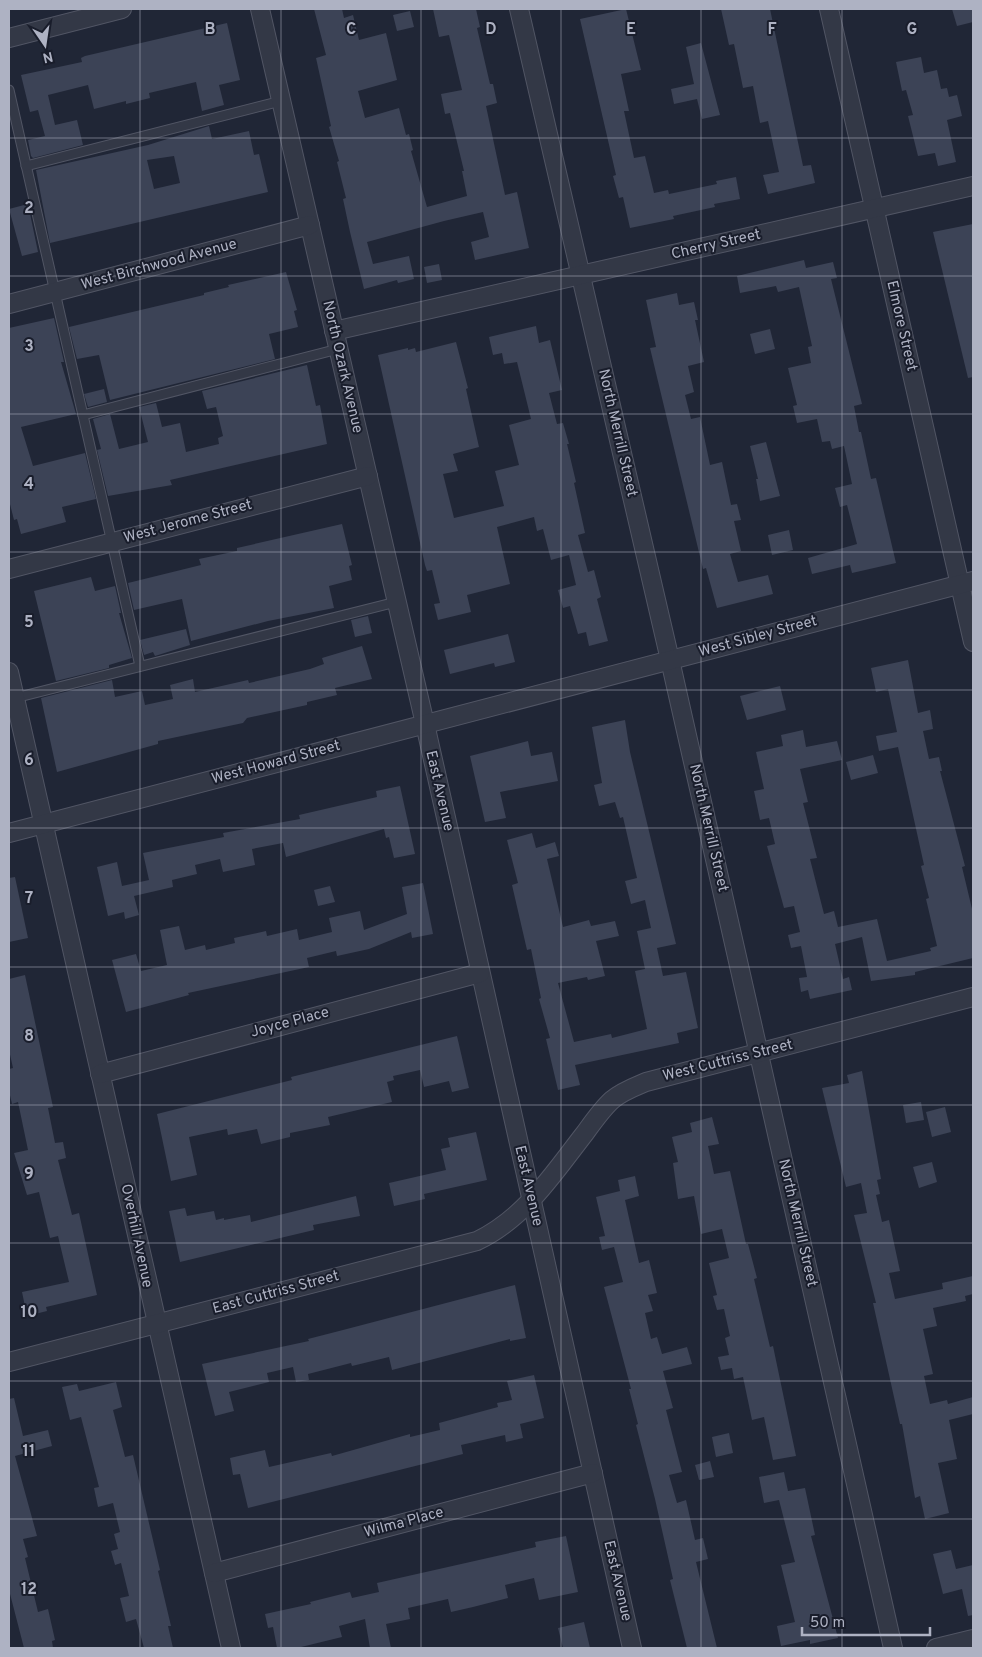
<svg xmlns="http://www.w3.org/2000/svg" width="982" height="1657" font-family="Overpass,sans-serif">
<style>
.building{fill:#3c4356;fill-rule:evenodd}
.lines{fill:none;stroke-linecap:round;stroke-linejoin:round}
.service-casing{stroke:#515564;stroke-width:11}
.minor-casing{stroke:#515564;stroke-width:20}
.service{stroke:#333846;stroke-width:9}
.minor{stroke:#333846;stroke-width:18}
.grid{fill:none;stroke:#aeb2c3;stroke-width:1;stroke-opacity:0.55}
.labels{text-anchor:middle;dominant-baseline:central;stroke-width:4;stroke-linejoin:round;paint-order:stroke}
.street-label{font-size:15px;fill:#aeb2c3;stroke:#191d2b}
.grid-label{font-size:16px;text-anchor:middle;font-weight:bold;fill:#aeb2c3;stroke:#191d2b;stroke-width:4;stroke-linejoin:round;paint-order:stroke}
</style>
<rect width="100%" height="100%" fill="#202636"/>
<g class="building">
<polygon points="314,9 342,9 344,18 353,15 359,40 386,33 397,80 358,91 365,118 399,108 406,135 409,134 413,150 411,151 427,207 467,196 462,171 464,171 450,113 445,114 441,94 462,90 449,35 439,37 433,9 476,9 480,27 477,28 490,84 493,84 497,103 486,106 505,195 517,192 529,248 475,260 471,242 489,237 483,212 444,221 367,242 373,264 409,256 414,279 398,283 397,280 364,289 350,232 343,199 346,198 337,162 339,161 329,127 331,126 316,58 326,55"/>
<polygon points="626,9 641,70 621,74 629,111 624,111 634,158 645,156 654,193 668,190 669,194 717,184 716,181 736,177 740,199 714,204 715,207 673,216 674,219 630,228 623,197 619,198 613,176 616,175 580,19"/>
<polygon points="721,9 770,9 803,166 811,165 815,183 768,194 763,175 779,172 768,121 760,123 753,86 743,88 734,44 729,45"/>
<polygon points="952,9 973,9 973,22 957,26"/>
<polygon points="410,11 414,27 397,31 393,15"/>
<polygon points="227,23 240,80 219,85 224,105 202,111 196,82 149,93 150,98 126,104 126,101 94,109 88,85 48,95 55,125 77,120 83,145 33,158 31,156 28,140 45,136 38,110 30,112 21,75 82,62 81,58 85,56"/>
<polygon points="701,43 720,115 702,119 697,99 674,104 671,89 694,84 686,47"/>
<polygon points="921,57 924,73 937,70 941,89 947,88 949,97 957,95 962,116 947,120 956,162 938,166 935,153 918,156 908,116 913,115 906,90 902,91 896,62"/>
<path d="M209,126L212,139L249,131L254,155L259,154L268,192L50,243L36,170L148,145ZM174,156L180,183L154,189L147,160Z"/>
<polygon points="28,204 38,252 22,256 9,209"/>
<polygon points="973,224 973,377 968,378 933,232"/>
<polygon points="804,260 806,268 833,262 837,278 831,279 862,404 854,406 859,432 861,432 871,479 876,478 896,563 852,573 850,565 812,574 808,558 857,544 847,505 840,507 835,488 852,484 844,446 832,449 830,441 822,442 817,419 797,423 793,406 797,405 788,368 811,363 808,347 812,346 799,287 778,292 776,286 740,293 737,276"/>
<polygon points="439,264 442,280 427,283 424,267"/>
<polygon points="286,272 297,310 294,311 298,327 269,334 275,359 110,400 99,355 77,359 69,327 204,295 204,293 229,287 228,285"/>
<polygon points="677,293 679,305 694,302 698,320 695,320 704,362 688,366 694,392 685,395 691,419 700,417 710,465 722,462 731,505 737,504 741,520 734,521 741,551 730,554 738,582 768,575 773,594 717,608 706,568 703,569 650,348 656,347 646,300"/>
<polygon points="54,318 64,362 61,362 76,414 21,427 33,466 85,453 96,499 62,507 66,522 21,534 17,519 14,520 9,500 9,328"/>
<polygon points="536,326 539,343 550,340 562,390 549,393 557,424 563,423 569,444 567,444 576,482 574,483 585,533 578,535 588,572 594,570 601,597 597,599 608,641 589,646 586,632 578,634 570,606 563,608 558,590 576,585 569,555 551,560 543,529 537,531 534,517 497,527 510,584 467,595 471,612 438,620 434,604 440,603 432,570 427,571 425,565 378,355 408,348 408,350 415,348 416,352 456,342 468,388 466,389 479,447 453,454 458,471 443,474 454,518 504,506 495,471 519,465 509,425 531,419 517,362 504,364 502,353 493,355 489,337"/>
<polygon points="770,329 775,349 755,354 750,334"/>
<polygon points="307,365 316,406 320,405 327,444 170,480 172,485 108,496 97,450 101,449 93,419 110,414 119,449 148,442 139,407 156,403 162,427 180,423 186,452 219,444 218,438 223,436 216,407 207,409 202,391"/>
<polygon points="104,389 107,402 88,407 84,394"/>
<polygon points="766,442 780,496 760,501 756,479 758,479 750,446"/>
<polygon points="342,524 352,565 349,566 352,580 329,586 334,608 268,621 191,641 182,599 134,610 128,583 201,565 199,559 237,551 237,548"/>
<polygon points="789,530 793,550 772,555 768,535"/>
<polygon points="91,577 95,591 115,586 121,613 119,613 132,658 109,665 109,668 56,681 34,591"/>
<polygon points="368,616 372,633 355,637 351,620"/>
<polygon points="186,629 190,645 155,656 153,652 144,655 140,640"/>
<polygon points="508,634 515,662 495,667 494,663 450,674 444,650"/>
<polygon points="362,646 372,679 335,688 337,695 307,702 307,705 247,718 243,723 158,741 158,744 57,772 41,698 112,680 115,697 142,691 145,705 173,699 170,685 193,679 195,692 248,680 249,683 310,669 324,664 322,658"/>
<polygon points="908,660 918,713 930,710 933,729 923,731 929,759 939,757 942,771 940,771 965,866 962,867 973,913 973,958 915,972 915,975 871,981 862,937 835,944 843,979 849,977 852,990 810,999 808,990 801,992 799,978 807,977 801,946 791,948 788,935 800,932 794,906 784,908 767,846 775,844 769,818 760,820 754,791 764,789 756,752 783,746 781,735 803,730 806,747 837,741 842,760 800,769 808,802 803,803 817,858 810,859 824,914 834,911 838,927 877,919 887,961 931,951 930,948 937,946 926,899 929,898 921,866 924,865 898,747 879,751 876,736 897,732 888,689 876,692 871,668"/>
<polygon points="780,686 786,710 747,720 740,696"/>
<polygon points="625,720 630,752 676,944 657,948 663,976 686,972 698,1028 677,1033 679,1043 575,1065 580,1085 558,1090 546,1039 550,1038 539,999 541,998 531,949 527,950 512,885 518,883 507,840 532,833 536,848 555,842 559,856 547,859 563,927 589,920 591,926 615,921 619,936 596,941 605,976 588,980 587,977 558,983 574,1042 611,1034 612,1038 647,1029 635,971 645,969 637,931 651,928 645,900 631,904 625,881 637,878 623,817 620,818 615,802 599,806 594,785 602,783 592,727"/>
<polygon points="528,741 531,756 552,752 558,781 500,792 506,818 485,822 470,756"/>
<polygon points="873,755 878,773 851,780 846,762"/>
<polygon points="400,786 415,854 394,858 389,837 386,838 384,829 286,857 283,843 252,849 255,865 223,872 220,859 195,865 197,874 172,880 173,887 134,896 139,915 125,919 124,912 108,916 97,867 117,862 122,886 149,880 143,853 224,837 223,833 300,819 299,815 377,797 376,791"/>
<polygon points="15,877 28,938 9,942 9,878"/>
<polygon points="423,883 433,934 412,938 411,932 369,949 337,956 336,951 307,958 309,967 188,993 189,995 126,1012 112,960 136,954 141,971 167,965 160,930 179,926 185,950 205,945 206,950 235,943 234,938 266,931 267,936 297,929 299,940 332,932 329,918 360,911 364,930 407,914 402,887"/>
<polygon points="330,886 335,902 318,906 314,890"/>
<polygon points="25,975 53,1107 48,1108 55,1143 63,1142 66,1158 58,1160 72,1215 79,1213 97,1295 46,1307 47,1311 27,1316 22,1292 69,1282 58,1236 50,1238 39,1192 27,1195 14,1153 28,1150 18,1102 12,1104 9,1091 9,1069 13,1068 9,1050 9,979"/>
<polygon points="457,1036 469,1088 452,1092 449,1081 424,1087 420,1070 393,1076 394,1080 387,1082 392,1102 328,1117 330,1125 290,1133 290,1137 261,1144 257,1129 228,1135 227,1129 189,1137 197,1175 171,1181 157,1114 292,1080 291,1077"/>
<polygon points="862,1071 881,1179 877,1180 880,1194 876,1195 882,1222 889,1220 900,1271 889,1273 895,1299 943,1289 942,1283 973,1276 973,1294 965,1296 966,1301 933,1308 937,1326 923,1329 933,1374 924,1376 930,1404 947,1400 948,1404 973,1397 973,1414 949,1420 957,1459 938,1463 949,1513 925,1519 920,1496 915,1498 902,1424 900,1424 873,1303 876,1303 854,1215 867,1213 861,1183 846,1187 822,1088 849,1083 847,1075"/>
<polygon points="921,1102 924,1120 906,1123 903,1105"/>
<polygon points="945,1107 951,1132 932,1137 926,1112"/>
<polygon points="712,1117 719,1144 708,1146 714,1174 730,1171 746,1244 748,1244 757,1278 754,1279 770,1347 773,1346 796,1456 773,1460 764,1417 752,1420 743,1377 734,1379 732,1368 721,1370 718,1357 729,1355 725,1338 730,1336 724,1309 717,1310 713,1296 717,1295 709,1263 729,1258 722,1229 701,1234 694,1196 678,1199 673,1163 678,1162 672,1137 692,1132 690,1123"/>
<polygon points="476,1132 487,1180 424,1194 425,1199 394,1206 389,1183 446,1170 441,1149 450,1147 448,1138"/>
<polygon points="932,1162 937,1182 919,1188 913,1167"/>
<polygon points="635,1176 639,1196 625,1200 639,1263 649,1260 657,1293 648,1295 653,1311 645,1313 651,1339 657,1337 662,1354 687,1347 692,1364 663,1371 673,1408 666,1410 682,1472 669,1475 677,1503 686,1500 695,1540 703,1538 708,1559 696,1562 717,1648 687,1648 670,1580 673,1579 655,1499 636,1425 638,1424 629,1389 631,1389 604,1287 623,1282 614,1247 602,1250 599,1237 605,1236 596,1197 620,1191 618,1180"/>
<polygon points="356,1196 360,1216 313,1225 314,1230 180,1262 169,1211 185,1208 187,1216 214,1211 216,1220 224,1218 224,1220 250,1215 251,1222"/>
<polygon points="515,1285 526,1338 510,1341 510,1339 392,1370 389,1357 352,1366 351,1363 308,1374 309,1380 296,1382 293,1367 267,1373 269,1382 229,1392 234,1411 215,1416 202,1364 309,1341 308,1339 343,1330"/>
<polygon points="534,1375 544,1418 520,1424 523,1438 506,1442 505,1435 461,1445 463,1454 248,1508 240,1474 233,1475 230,1458 265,1450 269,1467 331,1453 332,1456 410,1434 410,1437 440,1430 439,1423 498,1407 497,1403 512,1400 507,1381"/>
<polygon points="116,1382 122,1407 113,1410 125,1457 133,1455 160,1570 158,1571 171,1626 168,1626 173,1648 144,1648 136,1619 126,1622 120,1598 129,1596 121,1563 115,1565 111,1551 118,1549 114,1534 120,1532 113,1503 98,1507 94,1488 99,1487 81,1417 70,1420 62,1387 77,1384 79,1391"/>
<polygon points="14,1398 23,1436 48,1430 52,1446 15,1456 37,1536 23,1539 28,1557 25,1558 38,1612 48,1609 55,1640 52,1641 53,1648 24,1648 9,1590 9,1399"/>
<polygon points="729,1433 733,1453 716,1457 712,1437"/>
<polygon points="710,1461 714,1477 699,1480 695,1465"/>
<polygon points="784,1472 788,1491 805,1488 815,1535 811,1536 838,1638 810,1644 810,1640 781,1646 777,1626 795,1622 781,1565 795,1562 779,1500 764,1503 759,1477"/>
<polygon points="566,1536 578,1592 539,1600 534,1578 505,1585 508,1598 473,1607 451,1612 448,1599 408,1608 410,1619 386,1624 391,1648 370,1648 365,1619 339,1626 342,1637 297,1648 277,1648 273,1627 268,1628 265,1614 311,1604 310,1602 350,1592 352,1598 379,1592 377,1583 536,1547 535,1542"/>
<polygon points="951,1550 956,1569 973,1565 973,1615 968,1616 962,1589 943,1594 933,1554"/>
<polygon points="584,1622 590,1648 563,1648 558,1628"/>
</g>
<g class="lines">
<g class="service-casing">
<g id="service">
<polyline points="9,90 140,666"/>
<polyline points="26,166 281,101"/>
<polyline points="83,415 338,349"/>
<polyline points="15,698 396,602"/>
</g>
</g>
<g class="minor-casing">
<g id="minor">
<polyline points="260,9 425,724 632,1648"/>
<polyline points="519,9 670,660 893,1648"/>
<polyline points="829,9 973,642"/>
<polyline points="9,38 122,9"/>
<polyline points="9,304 310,225"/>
<polyline points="334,331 973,186"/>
<polyline points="9,569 368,476"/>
<polyline points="9,672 231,1648"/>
<polyline points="9,833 973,581"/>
<polyline points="100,1074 480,973"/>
<path d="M9,1362L477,1241C525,1218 553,1174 585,1133C593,1122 602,1109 612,1100C621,1092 634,1087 646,1082L973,997"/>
<polyline points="214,1573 593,1473"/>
<polyline points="936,1648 973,1639"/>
</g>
</g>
<use href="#service" class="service"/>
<use href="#minor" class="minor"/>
</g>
<path class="grid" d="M140,9V1648M281,9V1648M421,9V1648M561,9V1648M701,9V1648M842,9V1648M9,138H973M9,276H973M9,414H973M9,552H973M9,690H973M9,828H973M9,967H973M9,1105H973M9,1243H973M9,1381H973M9,1519H973"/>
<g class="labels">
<g class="street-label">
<text transform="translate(716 245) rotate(-13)">Cherry Street</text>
<text transform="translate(159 265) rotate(-15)">West Birchwood Avenue</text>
<text transform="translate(901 326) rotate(77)">Elmore Street</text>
<text transform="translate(342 367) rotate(77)">North Ozark Avenue</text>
<text transform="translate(617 433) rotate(77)">North Merrill Street</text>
<text transform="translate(188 522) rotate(-15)">West Jerome Street</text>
<text transform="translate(758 637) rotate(-15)">West Sibley Street</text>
<text transform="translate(276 763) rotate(-15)">West Howard Street</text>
<text transform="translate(439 791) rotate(77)">East Avenue</text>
<text transform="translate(708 828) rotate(77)">North Merrill Street</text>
<text transform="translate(290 1023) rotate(-15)">Joyce Place</text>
<text transform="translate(728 1061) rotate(-14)">West Cuttriss Street</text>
<text transform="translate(528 1186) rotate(77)">East Avenue</text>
<text transform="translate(797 1223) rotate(77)">North Merrill Street</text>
<text transform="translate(136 1236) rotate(78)">Overhill Avenue</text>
<text transform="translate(276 1293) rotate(-15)">East Cuttriss Street</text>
<text transform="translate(404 1523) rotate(-15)">Wilma Place</text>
<text transform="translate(617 1581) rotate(77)">East Avenue</text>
</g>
</g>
<g class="grid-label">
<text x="210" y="34">B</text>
<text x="351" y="34">C</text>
<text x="491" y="34">D</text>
<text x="631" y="34">E</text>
<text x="772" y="34">F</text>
<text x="912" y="34">G</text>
<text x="29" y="213">2</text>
<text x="29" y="351">3</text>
<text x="29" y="489">4</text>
<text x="29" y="627">5</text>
<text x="29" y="765">6</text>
<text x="29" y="903">7</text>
<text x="29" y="1041">8</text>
<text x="29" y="1179">9</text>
<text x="29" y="1317">10</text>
<text x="29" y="1456">11</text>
<text x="29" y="1594">12</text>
</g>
<rect width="982" height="1657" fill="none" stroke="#aeb2c3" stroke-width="20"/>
<g transform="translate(45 45) rotate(167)" stroke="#191d2b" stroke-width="4" paint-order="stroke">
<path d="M0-4L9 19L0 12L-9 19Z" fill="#aeb2c3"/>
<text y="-8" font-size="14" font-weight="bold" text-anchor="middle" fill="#aeb2c3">N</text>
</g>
<path d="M802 1627v8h128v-8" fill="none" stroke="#aeb2c3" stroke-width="2.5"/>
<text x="810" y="1627" font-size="15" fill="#aeb2c3" stroke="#191d2b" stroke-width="4" paint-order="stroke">50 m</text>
</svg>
